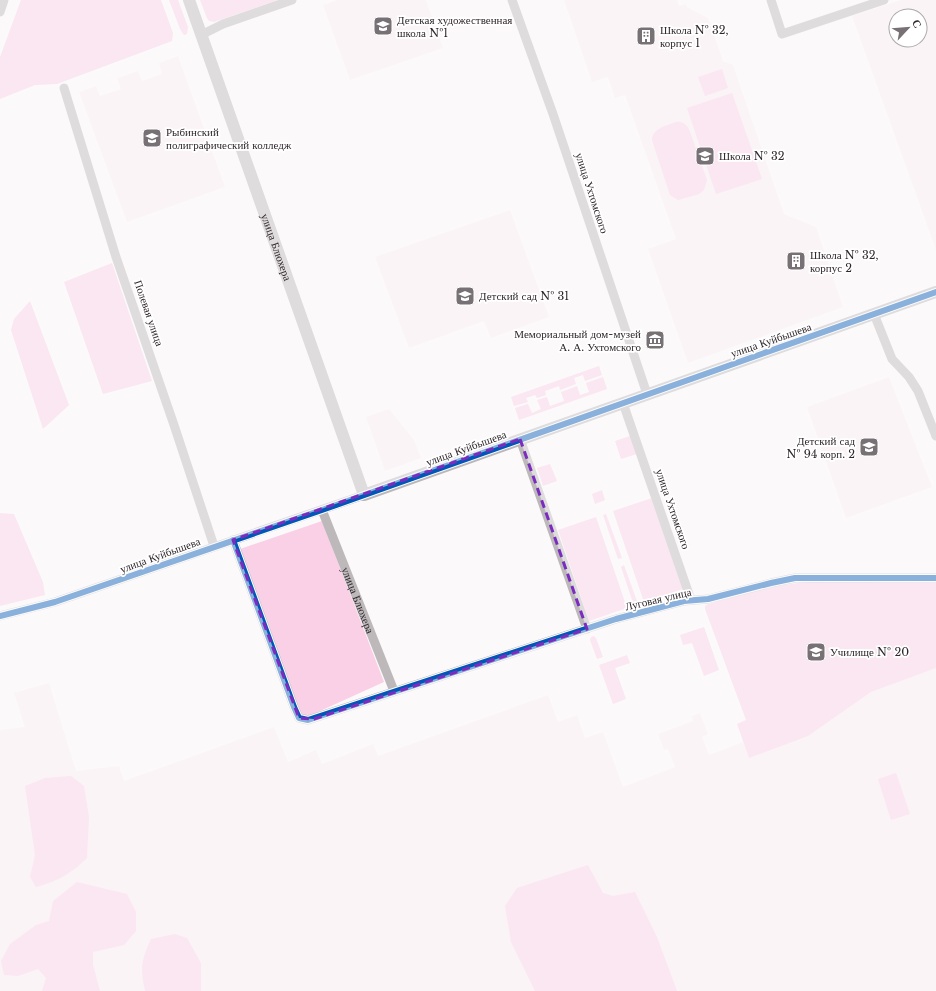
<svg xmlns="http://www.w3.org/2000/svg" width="936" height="991" font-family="'Libre Baskerville',serif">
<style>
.built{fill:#f9edf2;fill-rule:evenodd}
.green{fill:#fad0e6}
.forest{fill:#fbd1e7}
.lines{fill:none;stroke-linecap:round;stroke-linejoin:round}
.street{stroke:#bdb9bb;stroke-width:9}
.secondary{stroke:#bcb8ba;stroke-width:12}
.cycleway-casing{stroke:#fff;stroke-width:8}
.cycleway{stroke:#0057b8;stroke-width:6}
.marked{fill:none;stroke:#7b2cbf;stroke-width:3;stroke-dasharray:8 5;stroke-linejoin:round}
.labels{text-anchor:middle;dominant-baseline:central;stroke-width:3.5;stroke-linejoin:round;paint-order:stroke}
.poi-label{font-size:11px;fill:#30272c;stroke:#fff;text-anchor:start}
.street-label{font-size:11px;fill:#30272c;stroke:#fff}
</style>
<rect width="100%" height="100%" fill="#fcf9fa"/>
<g class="built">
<polygon points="337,0 426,0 443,48 350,80 323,5"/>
<polygon points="564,0 677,0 679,6 686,4 687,7 708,18 723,61 733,65 784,214 816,227 843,307 688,363 648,249 676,239 625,95 615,98 608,77 592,82"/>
<path d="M901,0H936V250L852,16ZM896,16H920V40H896Z"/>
<polygon points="178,56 225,187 127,222 79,92 96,86 100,96 121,89 117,78 138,71 142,81 162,74 159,63"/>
<polygon points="510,210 549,317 491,338 484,321 409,348 375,257"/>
<polygon points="889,377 932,487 846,518 807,407"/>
<polygon points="389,409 414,440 421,458 385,471 366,417"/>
<polygon points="936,668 936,991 0,991 0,730 25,727 14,693 49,683 76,771 119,766 124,781 274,727 288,762 316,750 322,764 373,744 378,756 548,695 558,722 577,715 585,738 603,732 623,787 675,767 668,749 664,750 658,734 693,721 692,716 700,713 708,734 702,737 709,755 743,742 749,758 808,736 871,692"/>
</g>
<g class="green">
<polygon points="21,0 161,0 173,33 172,41 57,84 35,85 0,99 0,57"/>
<polygon points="169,0 178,0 188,27 187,34 184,35 180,29"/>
<polygon points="200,0 278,0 214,22 209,21 207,18"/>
<polygon points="722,69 728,88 705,96 698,77"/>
<polygon points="732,93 762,179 716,194 687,108"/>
<path d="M676,122C682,121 686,124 689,129L707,180L704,190L699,194L678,200L670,195L652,140C653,128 666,126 676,122Z"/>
<polygon points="112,263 152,381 103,394 64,282"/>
<polygon points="30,301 69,405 43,429 11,330 14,319"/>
<polygon points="599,366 602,375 585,381 583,375 574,378 576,384 560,390 559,386 545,391 546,395 537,398 535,395 526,398 528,402 514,406 511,397"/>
<polygon points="603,377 607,389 519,420 515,408 528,404 532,413 541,409 537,400 547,397 550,406 564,401 561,392 577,386 580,395 589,392 586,383"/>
<polygon points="630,436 637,454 621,459 615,441"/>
<polygon points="550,464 557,481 543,486 537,468"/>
<polygon points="602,490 605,500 595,504 592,494"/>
<polygon points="606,514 622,558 618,559 603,515"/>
<polygon points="322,521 384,682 309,716 302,714 300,711 240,549"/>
<polygon points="624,565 638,604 634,606 621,567"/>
<path d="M810,582L936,583V668L871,692L808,736L749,758L737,724L746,720L705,609V606L708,604C742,595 775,584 810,582Z"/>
<polygon points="704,627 719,670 704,676 692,643 683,645 680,635"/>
<polygon points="594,636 596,638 603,657 597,659 590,640 591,637"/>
<polygon points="627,655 630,663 615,668 626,699 613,704 599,665"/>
<polygon points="896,773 910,814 891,820 878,779"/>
<polygon points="588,865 603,893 613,896 635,892 657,937 677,991 535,991 511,942 505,906 517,888"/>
</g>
<g class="forest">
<polygon points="652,498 683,589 644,602 613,511"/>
<polygon points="0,513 14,514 43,582 45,595 0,606"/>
<polygon points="596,517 627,608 589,621 558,530"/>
<path d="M71,776L84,786L89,817L87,858C69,875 60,880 36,887L30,877L35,855L25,786L45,778Z"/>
<polygon points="77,882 127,894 136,912 136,931 124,945 93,952 93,965 100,991 42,991 46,978 38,969 18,976 4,975 1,961 10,944 36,925 49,921 53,901"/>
<path d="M175,934L187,938L201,963V991H145C140,966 141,962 151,939Z"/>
</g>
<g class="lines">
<g class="street">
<polyline points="512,0 553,114 647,394"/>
<polyline points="771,0 782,34 884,0"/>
<polyline points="0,12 4,0"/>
<polyline points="201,35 223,24 292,0"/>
<polyline points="64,88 116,257 174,425 214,546"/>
<polyline points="874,314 892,359 909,377 918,391 936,436"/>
<polyline points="623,403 691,600"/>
<polyline points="520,439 587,629"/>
<path id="s1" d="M322,510L394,691"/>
<polyline points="233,540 294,707 299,718 308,720 616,619 684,601 708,599 771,583 795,578 936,578"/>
<polyline points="0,616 55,602 364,495"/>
</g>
<path class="secondary" id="s2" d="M189,0L364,495L936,292"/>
<g class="cycleway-casing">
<g id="cycleway">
<polyline points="233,540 294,707 299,718 308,720 616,619 684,601 708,599 771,583 795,578 936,578"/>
<polyline points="0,616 55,602 322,510 936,292"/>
</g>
</g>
<use href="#cycleway" class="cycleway"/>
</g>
<path d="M0 0H936V991H0ZM520,439L587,629L314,719L299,718L233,540Z" fill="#fcf9fa" fill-opacity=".55" fill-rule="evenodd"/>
<path class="marked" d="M520,439L587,629L314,719L299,718L233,540Z"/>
<defs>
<g id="school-square" transform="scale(1)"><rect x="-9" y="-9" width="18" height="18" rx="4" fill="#777074" stroke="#fff"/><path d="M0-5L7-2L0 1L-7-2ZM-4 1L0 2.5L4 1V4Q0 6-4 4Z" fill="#fff"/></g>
<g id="building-square" transform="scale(1)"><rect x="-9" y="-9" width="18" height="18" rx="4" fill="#777074" stroke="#fff"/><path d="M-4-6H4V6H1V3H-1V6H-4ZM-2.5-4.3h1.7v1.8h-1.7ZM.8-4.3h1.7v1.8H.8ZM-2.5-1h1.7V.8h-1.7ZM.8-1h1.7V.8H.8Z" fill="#fff"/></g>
<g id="university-square" transform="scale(1)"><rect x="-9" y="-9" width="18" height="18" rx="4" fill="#777074" stroke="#fff"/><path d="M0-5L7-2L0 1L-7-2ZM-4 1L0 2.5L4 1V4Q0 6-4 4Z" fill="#fff"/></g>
<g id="museum-square" transform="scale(1)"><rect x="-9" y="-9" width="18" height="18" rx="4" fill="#777074" stroke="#fff"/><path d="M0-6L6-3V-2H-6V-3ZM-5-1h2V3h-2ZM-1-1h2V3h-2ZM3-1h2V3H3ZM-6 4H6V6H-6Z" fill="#fff"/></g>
</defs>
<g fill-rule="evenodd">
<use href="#school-square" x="383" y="26"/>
<use href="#building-square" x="646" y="36"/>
<use href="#university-square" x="152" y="138"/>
<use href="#school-square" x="705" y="156"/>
<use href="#building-square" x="796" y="261"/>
<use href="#school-square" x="465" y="296"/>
<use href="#museum-square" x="655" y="340"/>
<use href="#school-square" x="869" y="447"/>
<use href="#university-square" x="816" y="652"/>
</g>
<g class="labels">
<g class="poi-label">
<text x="397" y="20">Детская художественная<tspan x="397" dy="13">школа №1</tspan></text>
<text x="660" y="30">Школа № 32,<tspan x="660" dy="13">корпус 1</tspan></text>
<text x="166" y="132">Рыбинский<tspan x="166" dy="13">полиграфический колледж</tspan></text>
<text x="719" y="156">Школа № 32</text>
<text x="810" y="255">Школа № 32,<tspan x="810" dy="13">корпус 2</tspan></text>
<text x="479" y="296">Детский сад № 31</text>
<text x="641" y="334" text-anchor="end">Мемориальный дом-музей<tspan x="641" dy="13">А. А. Ухтомского</tspan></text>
<text x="855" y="441" text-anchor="end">Детский сад<tspan x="855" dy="13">№ 94 корп. 2</tspan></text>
<text x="830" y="652">Училище № 20</text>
</g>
<g class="street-label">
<text transform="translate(592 193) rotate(72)">улица Ухтомского</text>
<text stroke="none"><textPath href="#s2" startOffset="262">улица Блюхера</textPath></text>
<text transform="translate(149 313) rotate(71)">Полевая улица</text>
<text transform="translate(771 340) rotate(-19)">улица Куйбышева</text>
<text transform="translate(466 448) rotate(-20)">улица Куйбышева</text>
<text transform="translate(673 509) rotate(71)">улица Ухтомского</text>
<text transform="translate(160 555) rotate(-20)">улица Куйбышева</text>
<text transform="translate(658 599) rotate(-13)">Луговая улица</text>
<text stroke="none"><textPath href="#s1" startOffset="97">улица Блюхера</textPath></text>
</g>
</g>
<g transform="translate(908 28) rotate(64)"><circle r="19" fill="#ffffff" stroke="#aca9ab"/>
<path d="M0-3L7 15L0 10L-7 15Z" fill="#777074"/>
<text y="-6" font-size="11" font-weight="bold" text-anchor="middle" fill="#30272c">С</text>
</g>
</svg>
